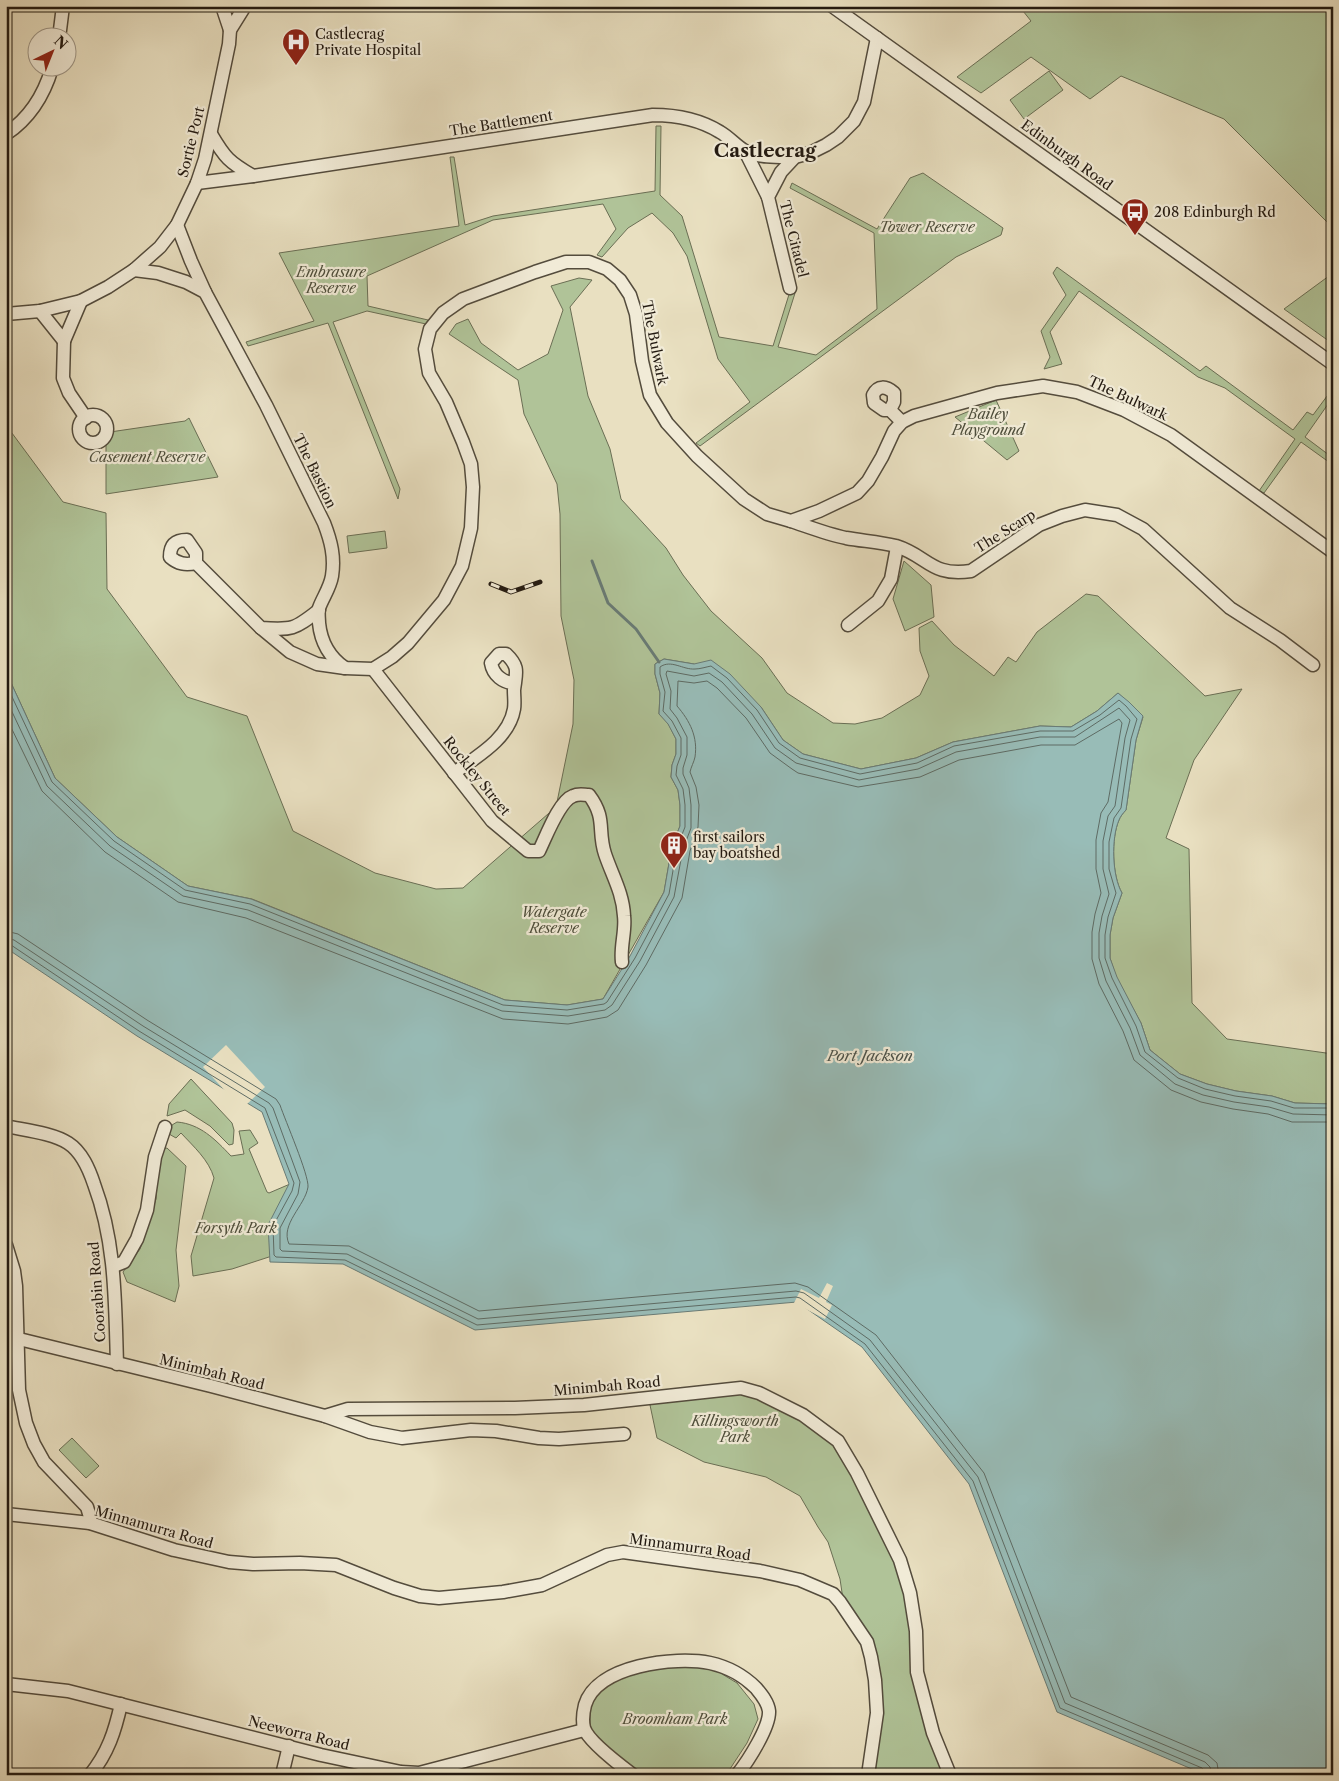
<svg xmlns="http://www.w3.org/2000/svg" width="1339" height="1781" font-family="'Libre Caslon Text',serif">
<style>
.green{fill:#b0c398;stroke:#6a6e54}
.water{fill:#98bcb7;stroke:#697b75}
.pier{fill:#e9e0c1}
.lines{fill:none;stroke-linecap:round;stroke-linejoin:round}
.shore{stroke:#5e6b64;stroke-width:1}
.stream{stroke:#697b75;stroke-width:3}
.minor-casing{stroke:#544c3d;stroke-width:15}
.minor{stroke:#f1ebd7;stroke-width:12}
.rail-casing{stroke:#231a11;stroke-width:5}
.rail{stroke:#f1ebd7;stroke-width:3;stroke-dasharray:9;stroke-linecap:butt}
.labels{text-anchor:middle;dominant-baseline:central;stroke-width:4.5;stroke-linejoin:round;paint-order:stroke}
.poi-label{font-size:14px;fill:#231a11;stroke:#f1ebd7;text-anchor:start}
.street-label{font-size:14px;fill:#231a11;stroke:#f1ebd7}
.park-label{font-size:14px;font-style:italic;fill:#4d4d3a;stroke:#f1ebd7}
.water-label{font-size:15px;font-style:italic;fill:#4c534b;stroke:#f1ebd7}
.district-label{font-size:19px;font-weight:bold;fill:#231a11;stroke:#f1ebd7}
</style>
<rect width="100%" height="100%" fill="#e9e0c1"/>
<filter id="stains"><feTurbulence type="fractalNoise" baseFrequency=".004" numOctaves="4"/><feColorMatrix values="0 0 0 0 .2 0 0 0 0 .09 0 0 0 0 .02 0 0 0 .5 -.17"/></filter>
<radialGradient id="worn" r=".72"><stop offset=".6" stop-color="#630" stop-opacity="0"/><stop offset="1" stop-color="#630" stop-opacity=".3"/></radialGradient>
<g class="green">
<polygon points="1019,6 1333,6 1333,228 1224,119 1121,76 1090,99 1031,57 981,93 957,77 1031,21"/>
<polygon points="1049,71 1063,90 1024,119 1010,100"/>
<polygon points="656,126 661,126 660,195 682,216 719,337 773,346 791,288 796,290 778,347 816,355 877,309 874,233 790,188 792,183 877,229 910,178 923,173 1003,228 1001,235 956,257 700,446 696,443 750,402 718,359 687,256 673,233 652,213 628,228 602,257 597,255 616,229 603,204 493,220 367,276 368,306 428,320 426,324 367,311 333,322 400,489 398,499 328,323 248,346 246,342 314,321 279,253 459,226 450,157 454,157 465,225 493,216 655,191"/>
<polygon points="1057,267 1200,371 1206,366 1293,430 1307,412 1313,415 1333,388 1333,397 1305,437 1333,458 1333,465 1301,442 1264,493 1259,491 1295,439 1225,388 1198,377 1079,291 1050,332 1062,364 1044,369 1050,357 1041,331 1066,295 1053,273"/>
<polygon points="1333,273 1333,344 1284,309"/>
<path d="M579,278L592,280L570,307L588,396L610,449L621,499L666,548L683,575L711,611L762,658L787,693L833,723L855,724L882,718L920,695L929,676L920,651L919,628L932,621L954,645L994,676L1008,657L1016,662L1037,632L1086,594L1098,596L1205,696L1242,689L1194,760L1166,838L1189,849L1192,1003L1227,1039L1333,1054V1104L1295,1103L1272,1096L1236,1091L1207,1084L1180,1074L1150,1050L1141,1023L1116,977L1110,958V935L1113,918L1122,893C1112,876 1111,838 1119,820C1120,817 1123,813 1126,810L1136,740L1143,717L1118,693L1097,711L1071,727L1040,726L953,742L916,758L861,769L803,754L783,740L761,707L694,664L664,659L655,664V674L660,693L659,714L668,723L676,739V754L672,765L671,777L678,790L680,805V826L672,846L664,892L603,999L567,1005L505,1000L252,899L188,886L117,837L55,778L6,672V425L63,502L106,513L107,589L187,697L247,716L293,831L375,873L436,889L463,888L556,807L573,724L574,680L561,616L560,514L557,484L524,414L518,380L449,334L456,324L468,319L481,343L518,370L548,354L563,310L551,286Z"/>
<polygon points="996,400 1019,451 1007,460 955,417"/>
<polygon points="189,418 218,477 106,494 106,438 110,432 185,421"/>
<polygon points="385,531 387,548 349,553 347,536"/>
<polygon points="904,561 931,585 934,617 905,631 893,599"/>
<polygon points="191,1079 232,1123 234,1130 233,1144 229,1145 210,1126 185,1110 167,1116 169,1104"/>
<path d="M177,1122C200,1124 215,1139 231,1156L244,1154L239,1131L250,1130L258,1143L249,1149L267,1192L269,1193L290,1184L272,1256L232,1269L193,1276L191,1256L214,1178C209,1160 193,1146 181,1133L176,1138L169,1134L172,1125Z"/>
<polygon points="167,1148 186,1166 176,1250 179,1286 175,1302 127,1282 123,1272 140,1249 156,1199 158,1161 161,1149"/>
<polygon points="741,1388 838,1441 910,1593 911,1662 949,1775 867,1775 875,1697 871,1657 844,1606 840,1579 828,1542 818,1527 800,1496 766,1477 704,1462 657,1438 650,1405 684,1393"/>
<polygon points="72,1438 99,1466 86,1478 59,1450"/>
<polygon points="657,1662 712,1668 737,1683 754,1704 758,1719 747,1743 726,1775 633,1775 610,1755 590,1728 590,1706 602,1686"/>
</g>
<path class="water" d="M664,659L694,664L711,660L730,674L761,707L783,740L803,754L861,769L916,758L953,742L1040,726L1071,727L1097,711L1118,693L1129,702L1143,716L1136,740L1126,810C1123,813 1120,817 1119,820C1111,838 1112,876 1122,893L1113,918L1110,935V958L1117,977L1141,1023L1150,1050L1180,1074L1207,1084L1236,1091L1272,1096L1295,1103L1333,1104V1775H1206L1057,1712L969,1484L862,1347L797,1302L475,1330L343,1264L270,1262L268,1225L289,1184L262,1112L137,1036L6,948V672L55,778L117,837L188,886L251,899L505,1000L567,1005L603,999L630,956L664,892L672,846L680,826V805L678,790L671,777L672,765L676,754V739L668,724L659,714L660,693L655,674V664Z"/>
<g class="pier">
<polygon points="226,1045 265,1087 246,1105 229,1095 203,1067"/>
<polygon points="827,1283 833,1286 826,1302 832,1305 825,1319 794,1303 801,1289 819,1298"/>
</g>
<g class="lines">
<g class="shore">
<path d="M6,684L52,782L114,841L185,890L250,904L503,1005L567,1010L604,1004L607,1002L635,958L669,894L677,847L685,827V805L683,789L676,775L677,766L681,755V738L672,721L663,711L665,692L660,674V667C671,659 683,670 695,669C700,669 706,667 711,666L727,678L757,710L779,743L800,758L860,774L917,763L954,746L1040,731H1073L1100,715L1119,700L1126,706L1137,719L1131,739L1121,808L1114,818L1109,842V869L1116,893L1108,917L1105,935V958L1112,978L1136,1026L1145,1052L1178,1078L1205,1089L1235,1096L1271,1101L1294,1108H1333"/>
<polyline points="6,699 47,786 110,846 183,896 248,910 502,1011 568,1016 605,1010 612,1005 640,961 674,897 683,849 691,828 691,805 689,788 683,774 683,768 687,755 687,737 677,718 670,709 671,691 666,674 667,671 694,676 709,673 722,682 752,714 775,748 796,763 859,780 918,769 956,752 1040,737 1075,737 1119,708 1130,720 1125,738 1115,806 1108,816 1103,841 1103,869 1109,894 1102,916 1099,933 1099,958 1106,981 1130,1028 1140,1055 1175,1084 1203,1095 1234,1102 1269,1107 1293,1114 1333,1115"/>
<path d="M6,717L42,791L105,852L178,902L246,918L503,1019L568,1024L607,1017L618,1010L646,965L682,898L690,851L698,827L699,805L696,787L690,772C691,767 694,762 695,757C698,737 690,721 677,706L678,681L694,683L707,681L717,688L746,718L770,753L792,769L798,773L858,787L920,777L959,760L1041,745H1075L1119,719L1122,723L1108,802L1101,813L1096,840V869L1101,893L1095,914L1092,932V959L1099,984L1123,1031L1134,1060L1171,1090L1201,1102L1233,1109L1268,1114L1292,1122H1333"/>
<path d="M6,931L18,934L147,1020L276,1099L280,1105C285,1120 309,1175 308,1187C305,1206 280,1224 289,1244L349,1246L479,1311L795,1283L808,1287L876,1335L984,1473L1071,1697L1208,1755L1217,1763L1219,1775"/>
<polyline points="6,938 14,940 143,1026 269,1103 273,1108 300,1182 298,1194 280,1228 280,1249 282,1251 347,1254 478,1319 796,1291 804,1293 870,1340 978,1477 1065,1703 1205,1762 1210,1767 1212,1775"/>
<polyline points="6,945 11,945 139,1031 265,1108 294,1183 292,1191 273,1226 274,1255 276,1257 345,1260 477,1325 796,1297 800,1298 865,1344 973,1481 1060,1708 1202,1768 1205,1771 1205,1775"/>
</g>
<polyline class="stream" points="592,561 608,603 636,629 659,662"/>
<g class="minor-casing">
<g id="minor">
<polyline points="222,6 230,30"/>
<polyline points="832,6 1333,364"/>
<polyline points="59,38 63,6"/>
<path d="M6,134C30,118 44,95 52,68"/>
<path d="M211,134C225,158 229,162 253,176"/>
<polyline points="745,151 768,197"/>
<path d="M197,183L253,176L653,115C677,115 699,119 720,132C729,137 736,146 745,151C760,158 779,157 795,157"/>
<polyline points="177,225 191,261 205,292"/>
<path d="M134,270L158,273L186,282L205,292L266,405L324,523C331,541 335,557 332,576C330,588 323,597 319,608C318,613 319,619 319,623C321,643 329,657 345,668"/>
<polyline points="790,288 768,197 781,172 795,157 810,153 826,145 838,137 854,121 864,102 877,38"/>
<polyline points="40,311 64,341 81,301"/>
<polyline points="6,314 40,311 81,301 108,287 134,270 160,247 177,225 197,183 205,159 229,44 230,30 245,6"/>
<polyline points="64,341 63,378 69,393 86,418"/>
<path d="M890,410L894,402V393C886,386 878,385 873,395L874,403L884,410H890L902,422"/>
<circle cx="93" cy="429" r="14"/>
<path d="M791,521C809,527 827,534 846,538C863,541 879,542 896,546C928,556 931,577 971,571L1039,525L1062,516L1085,510L1117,515L1143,529L1230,608L1280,640L1313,665"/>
<path d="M196,563V553L187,540C175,540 170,545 170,557C178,564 185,565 196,563L261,628C292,630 294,630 319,610"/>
<polyline points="848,625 878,601 891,579 897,547"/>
<polyline points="261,628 290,652 317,664 345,668 373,669 392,657 408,643 444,600 462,566 471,528 473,487 471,464 463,442 446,402 429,373 425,349 430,329 443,313 463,299 535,272 566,262 589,262 607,269 620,280 630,295 636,314 642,361 650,395 667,423 697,456 744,499 767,514 791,521 819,511 857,493 868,481 882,457 894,431 902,422 914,416 997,393 1043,386 1077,392 1124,410 1171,435 1333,552"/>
<path d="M373,669L492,821L528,851H539C546,837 559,801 573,796C579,793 584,795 589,795C607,819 597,830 605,854C612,875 623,893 624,916C626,931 620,946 622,962"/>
<path d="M454,773C476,757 509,739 514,709C515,703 514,696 514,690C516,673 520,667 506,654H499L491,663C493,675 503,683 515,683"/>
<path d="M6,1126C24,1130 53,1133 68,1143C82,1152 89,1169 94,1184C116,1243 115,1302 117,1364"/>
<polyline points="6,1245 14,1271 16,1286 19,1390 26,1423 34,1444 44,1462 87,1507 90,1517 90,1523"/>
<polyline points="114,1266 124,1262 137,1239 147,1210 155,1157 165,1127"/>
<polyline points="19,1339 211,1386 325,1416 370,1432 402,1438 471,1430 496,1431 539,1438 559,1439 624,1434"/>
<polyline points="325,1416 348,1409 515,1408 584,1405 741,1388 759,1393 803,1415 838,1441 857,1473 900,1560 910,1593 916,1631 917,1672 933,1733 950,1775"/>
<polyline points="6,1514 90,1523 174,1550 229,1562 253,1564 300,1563 336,1565 394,1588 420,1596 439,1598 503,1592 542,1585 607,1555 623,1552 760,1571 800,1580 833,1594 840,1602 867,1642 871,1657 875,1680 877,1713 868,1775"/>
<polyline points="6,1684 68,1691 321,1755 401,1772 419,1773 584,1730"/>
<path d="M90,1775C108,1753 115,1731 121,1704"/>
<polyline points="282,1775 289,1746"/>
<path d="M633,1775C621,1766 588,1741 584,1728C582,1720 583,1713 585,1705C597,1665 675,1656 710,1663C728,1667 743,1675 756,1688C761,1694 768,1702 769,1711C770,1727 748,1761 737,1775"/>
</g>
</g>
<use href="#minor" class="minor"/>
<g class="rail-casing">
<polyline id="rail" points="491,584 511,592 540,582"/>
</g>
<use href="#rail" class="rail"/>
</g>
<defs>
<g id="hospital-pin" transform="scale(1.4375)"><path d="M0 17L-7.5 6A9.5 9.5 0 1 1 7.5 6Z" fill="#8f2418" stroke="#f1ebd7"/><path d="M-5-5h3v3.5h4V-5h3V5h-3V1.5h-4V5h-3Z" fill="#fff"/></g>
<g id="bus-pin" transform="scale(1.4375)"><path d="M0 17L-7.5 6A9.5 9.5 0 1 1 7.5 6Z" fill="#8f2418" stroke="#f1ebd7"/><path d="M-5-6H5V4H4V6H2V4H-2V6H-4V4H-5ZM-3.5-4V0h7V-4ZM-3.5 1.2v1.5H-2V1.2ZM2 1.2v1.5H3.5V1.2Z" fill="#fff"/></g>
<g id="building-pin" transform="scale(1.4375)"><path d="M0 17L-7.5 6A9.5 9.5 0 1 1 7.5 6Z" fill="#8f2418" stroke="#f1ebd7"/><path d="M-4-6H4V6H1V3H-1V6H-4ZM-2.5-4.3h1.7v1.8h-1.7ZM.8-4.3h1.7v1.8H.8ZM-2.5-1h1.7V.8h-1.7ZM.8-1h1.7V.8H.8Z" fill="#fff"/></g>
</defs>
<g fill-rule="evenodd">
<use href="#hospital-pin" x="296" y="42"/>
<use href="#bus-pin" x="1135" y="212"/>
<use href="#building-pin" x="674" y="845"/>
</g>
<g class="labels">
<g class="poi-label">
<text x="315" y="34">Castlecrag<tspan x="315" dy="16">Private Hospital</tspan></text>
<text x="1154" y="212">208 Edinburgh Rd</text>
<text x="693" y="837">first sailors<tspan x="693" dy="16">bay boatshed</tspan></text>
</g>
<g class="street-label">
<text transform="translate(501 123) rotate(-9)">The Battlement</text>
<text transform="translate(191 142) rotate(-76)">Sortie Port</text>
<text transform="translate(1067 155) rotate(36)">Edinburgh Road</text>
<text transform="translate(794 239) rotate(76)">The Citadel</text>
<text transform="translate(655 343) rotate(79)">The Bulwark</text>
<text transform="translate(1128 398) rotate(25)">The Bulwark</text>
<text transform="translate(315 471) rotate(64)">The Bastion</text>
<text transform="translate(1005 531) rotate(-32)">The Scarp</text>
<text transform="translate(477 776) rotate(51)">Rockley Street</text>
<text transform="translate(97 1292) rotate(-94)">Coorabin Road</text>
<text transform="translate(212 1372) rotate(14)">Minimbah Road</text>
<text transform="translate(607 1386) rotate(-5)">Minimbah Road</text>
<text transform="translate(154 1527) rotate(16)">Minnamurra Road</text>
<text transform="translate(690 1547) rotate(8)">Minnamurra Road</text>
<text transform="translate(299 1733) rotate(14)">Neeworra Road</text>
</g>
<g class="park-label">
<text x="927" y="227">Tower Reserve</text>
<text x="331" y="272">Embrasure<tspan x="331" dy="16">Reserve</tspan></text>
<text x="988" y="414">Bailey<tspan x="988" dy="16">Playground</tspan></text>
<text x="147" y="457">Casement Reserve</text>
<text x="554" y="912">Watergate<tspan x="554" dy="16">Reserve</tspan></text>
<text x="236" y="1228">Forsyth Park</text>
<text x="735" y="1421">Killingsworth<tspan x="735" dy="16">Park</tspan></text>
<text x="675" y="1719">Broomham Park</text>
</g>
<g class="water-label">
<text x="870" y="1055">Port Jackson</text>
</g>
<g class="district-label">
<text x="765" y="150">Castlecrag</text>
</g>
</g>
<rect width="1339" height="1781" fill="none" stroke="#e9e0c1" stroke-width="25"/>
<rect x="8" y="8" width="1324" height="1766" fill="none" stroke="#231a11" stroke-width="2.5"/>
<rect x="12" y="12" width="1314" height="1756" fill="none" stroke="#231a11"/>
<g transform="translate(52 52) rotate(43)"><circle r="24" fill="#f1ebd7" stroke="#9f9788"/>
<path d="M0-4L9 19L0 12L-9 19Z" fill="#8f2418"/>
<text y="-8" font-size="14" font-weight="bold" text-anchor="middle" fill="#231a11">N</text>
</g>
<rect width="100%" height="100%" filter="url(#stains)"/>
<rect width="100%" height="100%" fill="url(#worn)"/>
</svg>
